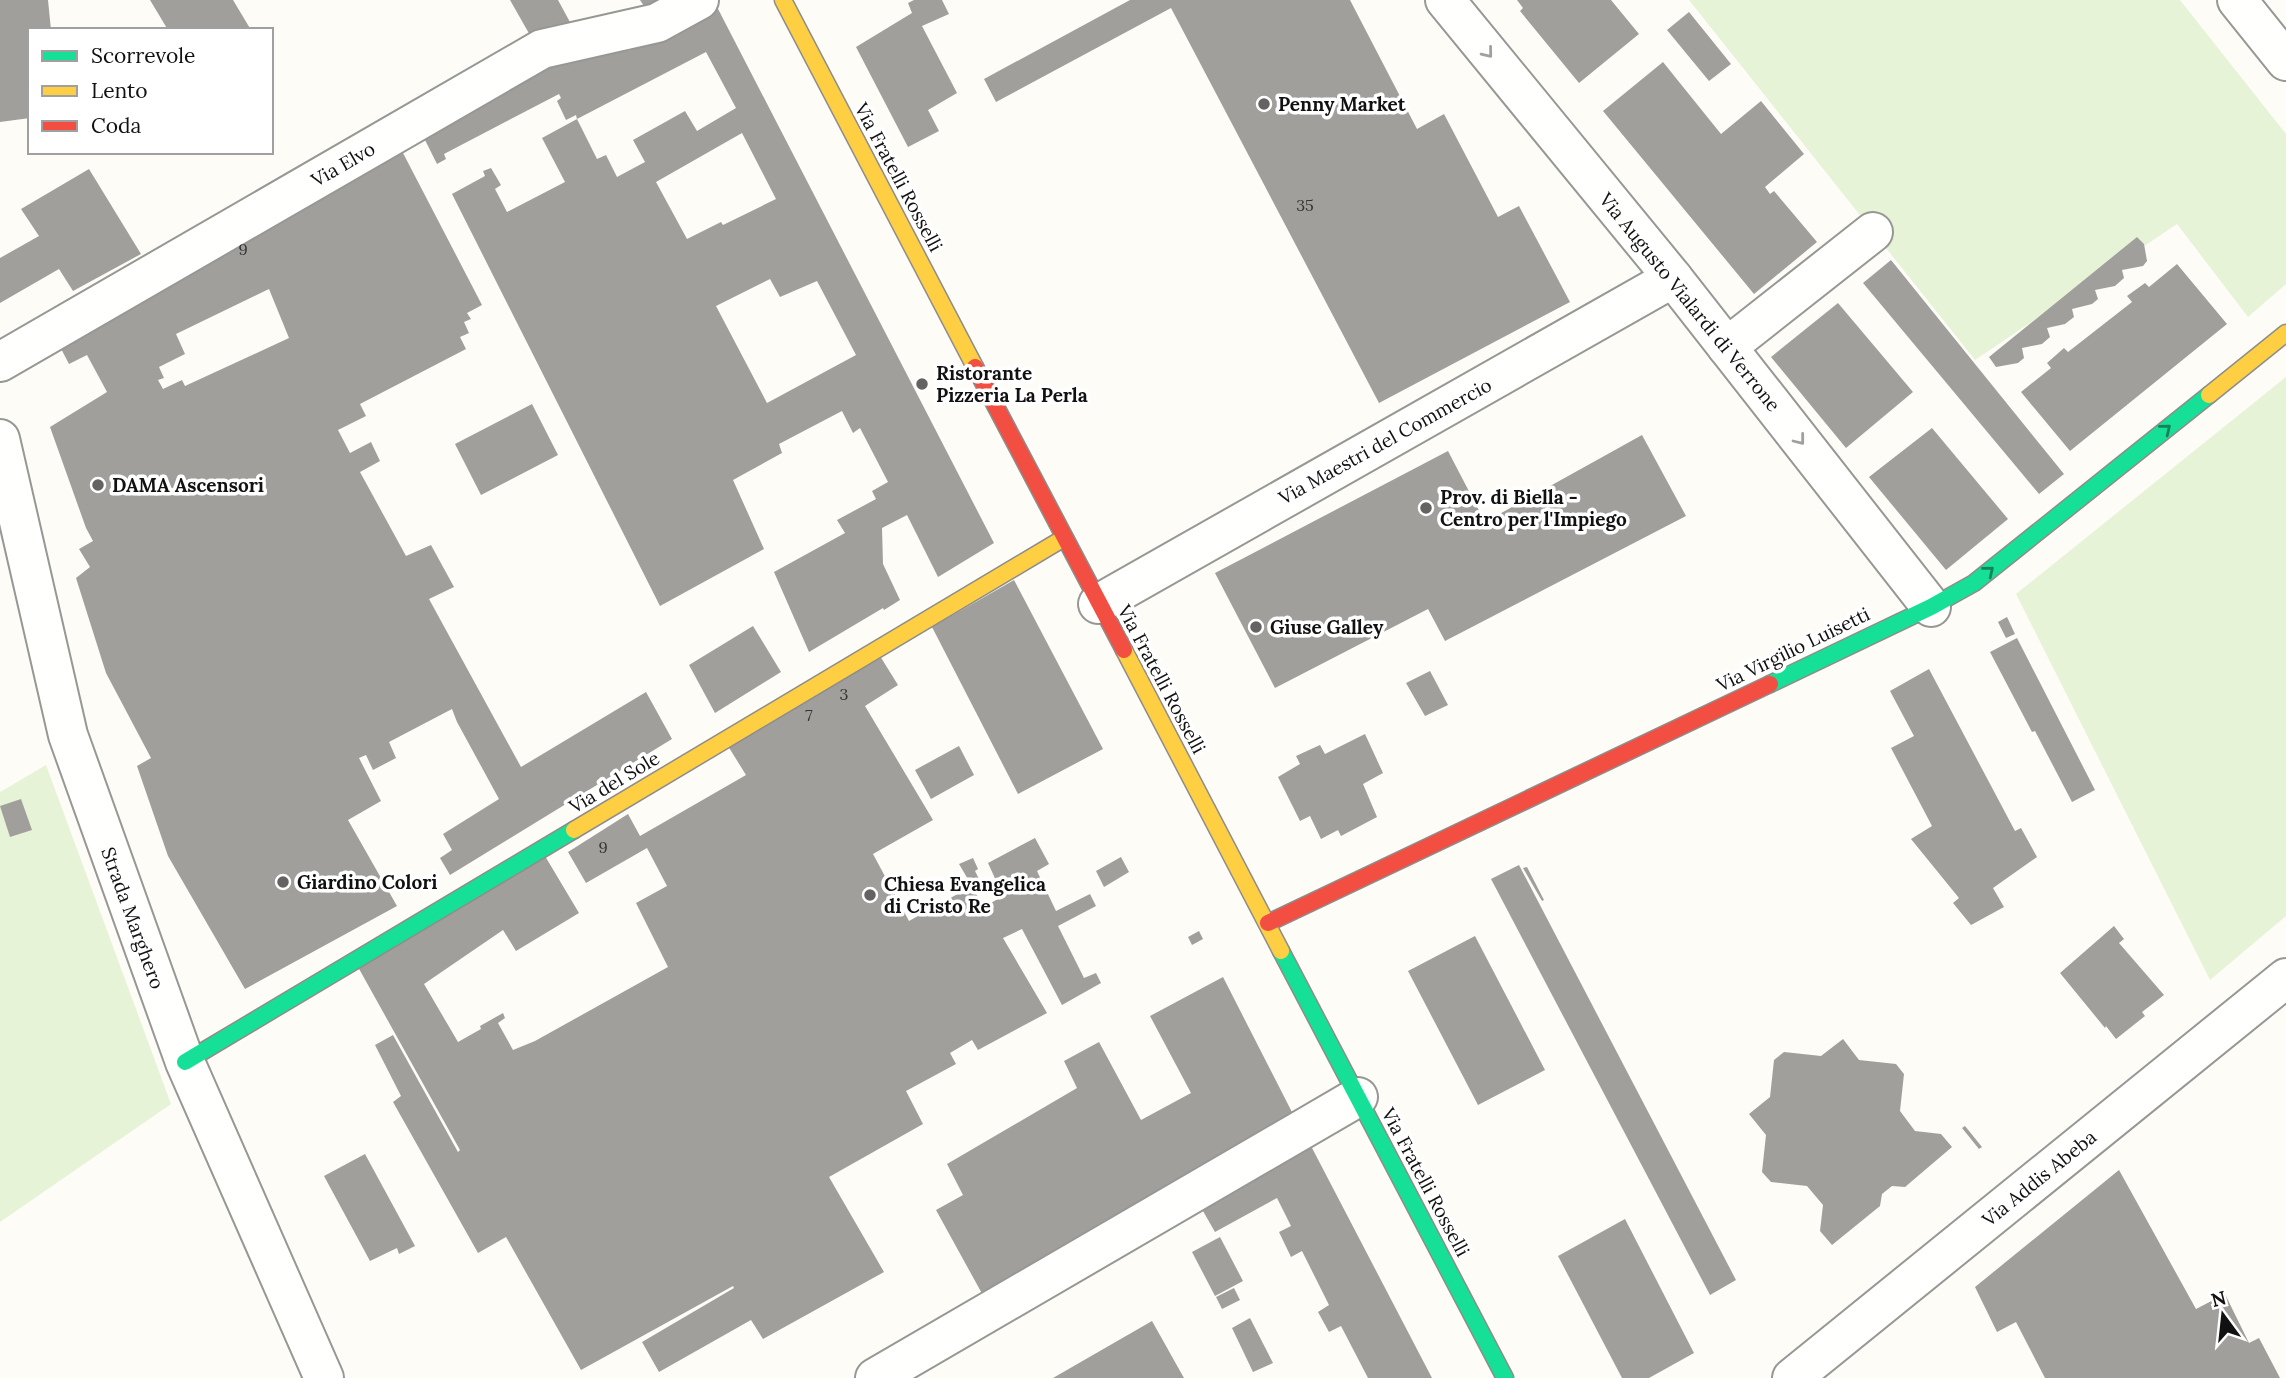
<svg xmlns="http://www.w3.org/2000/svg" width="2286" height="1378" font-family="Lora,serif">
<style>
.green{fill:#e7f3d7}
.building{fill:#a19f9c;fill-rule:evenodd}
.lines{fill:none;stroke-linecap:round;stroke-linejoin:round}
.street-casing{stroke:#979795;stroke-width:42}
.fast-casing{stroke:#8e8d8b;stroke-width:19}
.slow-casing{stroke:#8e8d8b;stroke-width:19}
.jam-casing{stroke:#8e8d8b;stroke-width:19}
.street{stroke:#fffffe;stroke-width:38}
.fast{stroke:#16e098;stroke-width:16}
.slow{stroke:#ffcf43;stroke-width:16}
.jam{stroke:#f24e42;stroke-width:16}
.oneway{stroke:#a0a09f}
.oneway2{stroke:#14835b}
.poi-dot{fill:#646362;stroke:#fff;stroke-width:2.5}
.labels{text-anchor:middle;dominant-baseline:central;stroke-width:7;stroke-linejoin:round;paint-order:stroke}
.number-label{font-size:16px;fill:#353434}
.poi-label{font-size:19px;font-weight:bold;fill:#111;stroke:#fff;text-anchor:start}
.street-label{font-size:19px;fill:#111;stroke:#fff}
</style>
<rect width="100%" height="100%" fill="#fdfcf7"/>
<g class="green">
<polygon points="1689,0 2180,0 2286,134 2286,284 2248,317 2177,224 1975,360"/>
<polygon points="2286,377 2286,916 2210,980 2016,594"/>
<polygon points="46,765 171,1104 0,1222 0,792"/>
</g>
<g class="building">
<polygon points="0,0 48,0 51,30 30,30 30,118 0,122"/>
<polygon points="150,0 233,0 251,30 168,30"/>
<polygon points="510,0 558,0 577,35 535,44"/>
<polygon points="640,0 677,0 636,8 644,6"/>
<polygon points="914,0 942,0 949,14 922,26 957,93 928,110 939,131 908,147 856,47 912,13 908,3"/>
<polygon points="1130,0 1350,0 1417,129 1444,114 1498,217 1519,206 1570,302 1379,403 1171,8 996,102 984,79"/>
<polygon points="1517,0 1611,0 1639,34 1579,83 1520,11 1523,8"/>
<path d="M716,5L994,543L938,577L907,515L882,528L883,564L900,600L884,610L883,608L809,652L774,572L845,533L837,520L876,499L872,491L888,482L860,428L853,433L842,411L779,444L782,453L733,480L764,549L660,606L452,194L485,176L483,171L491,168L501,185L495,189L507,212L565,182L542,138L577,119L597,159L606,155L617,177L645,162L633,140L685,111L697,131L736,108L706,52L577,119L576,115L566,120L557,101L561,98L559,94L444,154L446,159L437,164L417,124L546,58L625,43L629,51ZM742,133L776,199L723,225L721,222L687,239L656,182ZM770,279L780,297L817,281L856,355L767,403L716,306Z"/>
<polygon points="1689,12 1731,64 1709,81 1667,30"/>
<polygon points="1663,62 1721,134 1761,101 1804,154 1765,187 1770,194 1774,191 1817,242 1754,294 1603,111"/>
<path d="M403,153L482,305L467,313L471,319L464,322L469,333L460,337L466,349L360,404L366,416L338,430L350,453L371,442L380,461L360,472L406,556L431,545L454,587L429,599L521,767L646,692L672,739L450,875L440,858L452,850L443,834L499,799L457,722L452,709L389,742L396,758L373,770L366,755L359,758L381,801L348,820L397,906L245,989L168,856L137,766L151,758L106,673L76,578L90,567L79,549L93,541L86,528L50,427L107,392L87,355L69,364L57,341L249,230ZM269,289L289,338L185,386L182,380L163,389L158,380L164,378L159,367L185,354L176,334Z"/>
<polygon points="89,169 141,254 73,291 59,269 0,303 0,258 39,236 21,209"/>
<polygon points="2137,237 2144,244 2147,261 2143,266 2122,270 2124,278 2115,286 2095,290 2098,299 2092,304 2072,309 2074,317 2065,324 2047,328 2050,337 2042,344 2022,348 2024,358 2018,363 1996,367 1989,357"/>
<polygon points="1891,260 2064,474 2039,494 1863,283"/>
<polygon points="2177,264 2227,324 2070,451 2021,392 2051,368 2047,363 2064,348 2068,352 2132,302 2127,296 2145,283 2149,287"/>
<polygon points="1838,303 1913,392 1846,448 1771,357"/>
<polygon points="532,404 558,455 481,495 455,444"/>
<polygon points="1932,428 2008,519 1946,570 1869,477"/>
<polygon points="1642,435 1686,516 1445,641 1428,609 1275,688 1215,573 1448,451 1485,522"/>
<polygon points="1014,580 1103,749 1018,794 932,627"/>
<polygon points="2007,617 2015,634 2006,638 1998,622"/>
<polygon points="753,626 781,672 715,713 689,665"/>
<polygon points="2017,638 2095,790 2072,802 2035,731 2032,732 1990,652"/>
<polygon points="880,656 898,685 865,706 933,820 873,854 909,921 972,886 959,864 973,858 978,869 975,871 979,879 975,882 977,886 973,889 984,907 1003,896 988,863 1035,838 1049,864 1037,871 1056,911 1090,894 1096,906 1058,926 1084,978 1096,973 1101,983 1062,1005 1022,929 1003,938 1047,1013 978,1050 972,1040 950,1053 956,1064 906,1091 923,1124 829,1177 884,1272 763,1339 751,1320 659,1372 642,1342 734,1288 733,1286 581,1370 506,1237 478,1253 393,1102 401,1096 375,1045 393,1035 458,1152 460,1150 358,967 545,856 579,913 516,951 503,930 424,984 458,1042 481,1029 480,1026 503,1013 505,1018 498,1023 513,1050 535,1041 668,967 636,903 667,886 647,848 586,883 568,852 628,814 640,836 746,775 728,746"/>
<polygon points="1929,669 2015,831 2021,828 2037,857 1993,888 2004,907 1971,925 1953,903 1959,898 1911,839 1932,826 1891,748 1914,736 1890,691"/>
<polygon points="1430,671 1448,705 1425,716 1406,683"/>
<polygon points="1365,734 1383,773 1363,784 1377,817 1341,836 1338,830 1321,839 1310,816 1300,821 1278,777 1300,764 1296,756 1320,745 1325,754"/>
<polygon points="959,746 974,775 931,799 915,770"/>
<polygon points="21,799 32,830 10,837 0,806"/>
<polygon points="1121,857 1129,872 1104,887 1096,871"/>
<polygon points="1519,865 1736,1280 1710,1295 1491,879"/>
<polygon points="1527,867 1544,900 1542,901 1523,868"/>
<polygon points="2114,926 2124,939 2119,943 2164,995 2142,1012 2145,1016 2116,1039 2106,1026 2105,1028 2060,973"/>
<polygon points="1199,931 1203,939 1192,945 1188,937"/>
<polygon points="1475,936 1545,1070 1478,1105 1408,971"/>
<polygon points="1223,977 1296,1120 985,1299 936,1210 963,1195 947,1164 1077,1088 1064,1061 1099,1042 1141,1120 1191,1093 1150,1016"/>
<polygon points="1843,1039 1859,1060 1896,1064 1904,1074 1900,1111 1915,1131 1941,1134 1952,1147 1905,1187 1892,1186 1882,1194 1880,1206 1832,1245 1820,1231 1823,1205 1807,1186 1771,1182 1762,1172 1766,1135 1749,1114 1770,1097 1774,1060 1784,1052 1821,1056"/>
<polygon points="1965,1126 1982,1147 1979,1149 1962,1128"/>
<polygon points="1311,1146 1432,1378 1368,1378 1341,1326 1329,1332 1318,1312 1329,1305 1302,1251 1291,1257 1279,1232 1291,1226 1277,1198 1215,1232 1199,1204"/>
<polygon points="365,1154 415,1246 399,1254 397,1248 370,1261 324,1176"/>
<polygon points="2119,1170 2196,1309 2225,1294 2249,1343 2259,1338 2280,1378 2045,1378 2016,1322 1997,1332 1975,1287"/>
<polygon points="1625,1219 1694,1353 1649,1378 1622,1378 1558,1256"/>
<polygon points="1220,1237 1243,1281 1215,1296 1192,1252"/>
<polygon points="1234,1288 1240,1300 1222,1309 1216,1297"/>
<polygon points="1250,1318 1273,1363 1253,1372 1232,1328"/>
<polygon points="1152,1321 1184,1378 1053,1378"/>
</g>
<g class="lines">
<g class="street-casing">
<g id="street">
<polyline points="1445,0 1673,278 1931,607"/>
<polyline points="2237,0 2286,61"/>
<polyline points="1727,347 1873,232"/>
<polyline points="0,362 542,49 657,23 699,0"/>
<polyline points="0,439 68,735 185,1062 324,1378"/>
<polyline points="1098,604 1673,278"/>
<polyline points="875,1378 1358,1097"/>
<polyline points="1792,1378 2286,978"/>
</g>
</g>
<g class="fast-casing">
<g id="fast">
<polyline points="1770,684 1931,607 1974,583 2209,395"/>
<polyline points="1281,951 1505,1378"/>
<polyline points="185,1062 574,830"/>
</g>
</g>
<g class="slow-casing">
<g id="slow">
<polyline points="783,0 975,367"/>
<polyline points="2209,395 2286,333"/>
<polyline points="1124,650 1281,951"/>
<polyline points="574,830 1064,538"/>
</g>
</g>
<g class="jam-casing">
<g id="jam">
<polyline points="975,367 1124,650"/>
<polyline points="1268,923 1770,684"/>
</g>
</g>
<use href="#street" class="street"/>
<use href="#fast" class="fast"/>
<use href="#slow" class="slow"/>
<use href="#jam" class="jam"/>
</g>
<defs><path id="oneway-chevron" d="M-2-3.5L2.5 0L-2 3.5" fill="none" stroke-width="1.6" stroke-linecap="round" stroke-linejoin="round" transform="scale(1.75)"/></defs>
<g class="oneway">
<use href="#oneway-chevron" transform="translate(1488 53) rotate(51)"/>
<use href="#oneway-chevron" transform="translate(1800 440) rotate(52)"/>
</g>
<g class="oneway2">
<use href="#oneway-chevron" transform="translate(2166 429) rotate(-39)"/>
<use href="#oneway-chevron" transform="translate(1989 571) rotate(-39)"/>
</g>
<g class="poi-dot">
<circle cx="1264" cy="104" r="7"/>
<circle cx="922" cy="384" r="7"/>
<circle cx="98" cy="485" r="7"/>
<circle cx="1426" cy="508" r="7"/>
<circle cx="1256" cy="627" r="7"/>
<circle cx="283" cy="882" r="7"/>
<circle cx="870" cy="895" r="7"/>
</g>
<g class="labels">
<g class="number-label">
<text x="1305" y="205">35</text>
<text x="243" y="249">9</text>
<text x="844" y="694">3</text>
<text x="809" y="715">7</text>
<text x="603" y="847">9</text>
</g>
<g class="poi-label">
<text x="1278" y="104">Penny Market</text>
<text x="936" y="373">Ristorante<tspan x="936" dy="22">Pizzeria La Perla</tspan></text>
<text x="112" y="485">DAMA Ascensori</text>
<text x="1440" y="497">Prov. di Biella -<tspan x="1440" dy="22">Centro per l'Impiego</tspan></text>
<text x="1270" y="627">Giuse Galley</text>
<text x="297" y="882">Giardino Colori</text>
<text x="884" y="884">Chiesa Evangelica<tspan x="884" dy="22">di Cristo Re</tspan></text>
</g>
<g class="street-label">
<text transform="translate(343 164) rotate(-30)">Via Elvo</text>
<text transform="translate(899 177) rotate(62)">Via Fratelli Rosselli</text>
<text transform="translate(1690 302) rotate(51)">Via Augusto Vialardi di Verrone</text>
<text transform="translate(1385 441) rotate(-29)">Via Maestri del Commercio</text>
<text transform="translate(1793 649) rotate(-26)">Via Virgilio Luisetti</text>
<text transform="translate(1162 679) rotate(62)">Via Fratelli Rosselli</text>
<text transform="translate(614 782) rotate(-31)">Via del Sole</text>
<text transform="translate(133 918) rotate(70)">Strada Marghero</text>
<text transform="translate(2039 1178) rotate(-39)">Via Addis Abeba</text>
<text transform="translate(1426 1182) rotate(62)">Via Fratelli Rosselli</text>
</g>
</g>
<rect x="28" y="28" width="245" height="126" fill="#ffffff" stroke="#a0a0a0" stroke-width="2"/>
<rect x="42" y="51" width="35" height="10" fill="#16e098" stroke="#a0a0a0" stroke-width="2"/>
<text x="91" y="63" font-size="21" fill="#111111">Scorrevole</text>
<rect x="42" y="86" width="35" height="10" fill="#ffcf43" stroke="#a0a0a0" stroke-width="2"/>
<text x="91" y="98" font-size="21" fill="#111111">Lento</text>
<rect x="42" y="121" width="35" height="10" fill="#f24e42" stroke="#a0a0a0" stroke-width="2"/>
<text x="91" y="133" font-size="21" fill="#111111">Coda</text>
<g transform="translate(2223 1315) rotate(345)" stroke="#ffffff" stroke-width="5" paint-order="stroke">
<path d="M0-5L12 26L0 18L-12 26Z" fill="#111111"/>
<text y="-10" font-size="19" font-weight="bold" text-anchor="middle" fill="#111111">N</text>
</g>
</svg>
